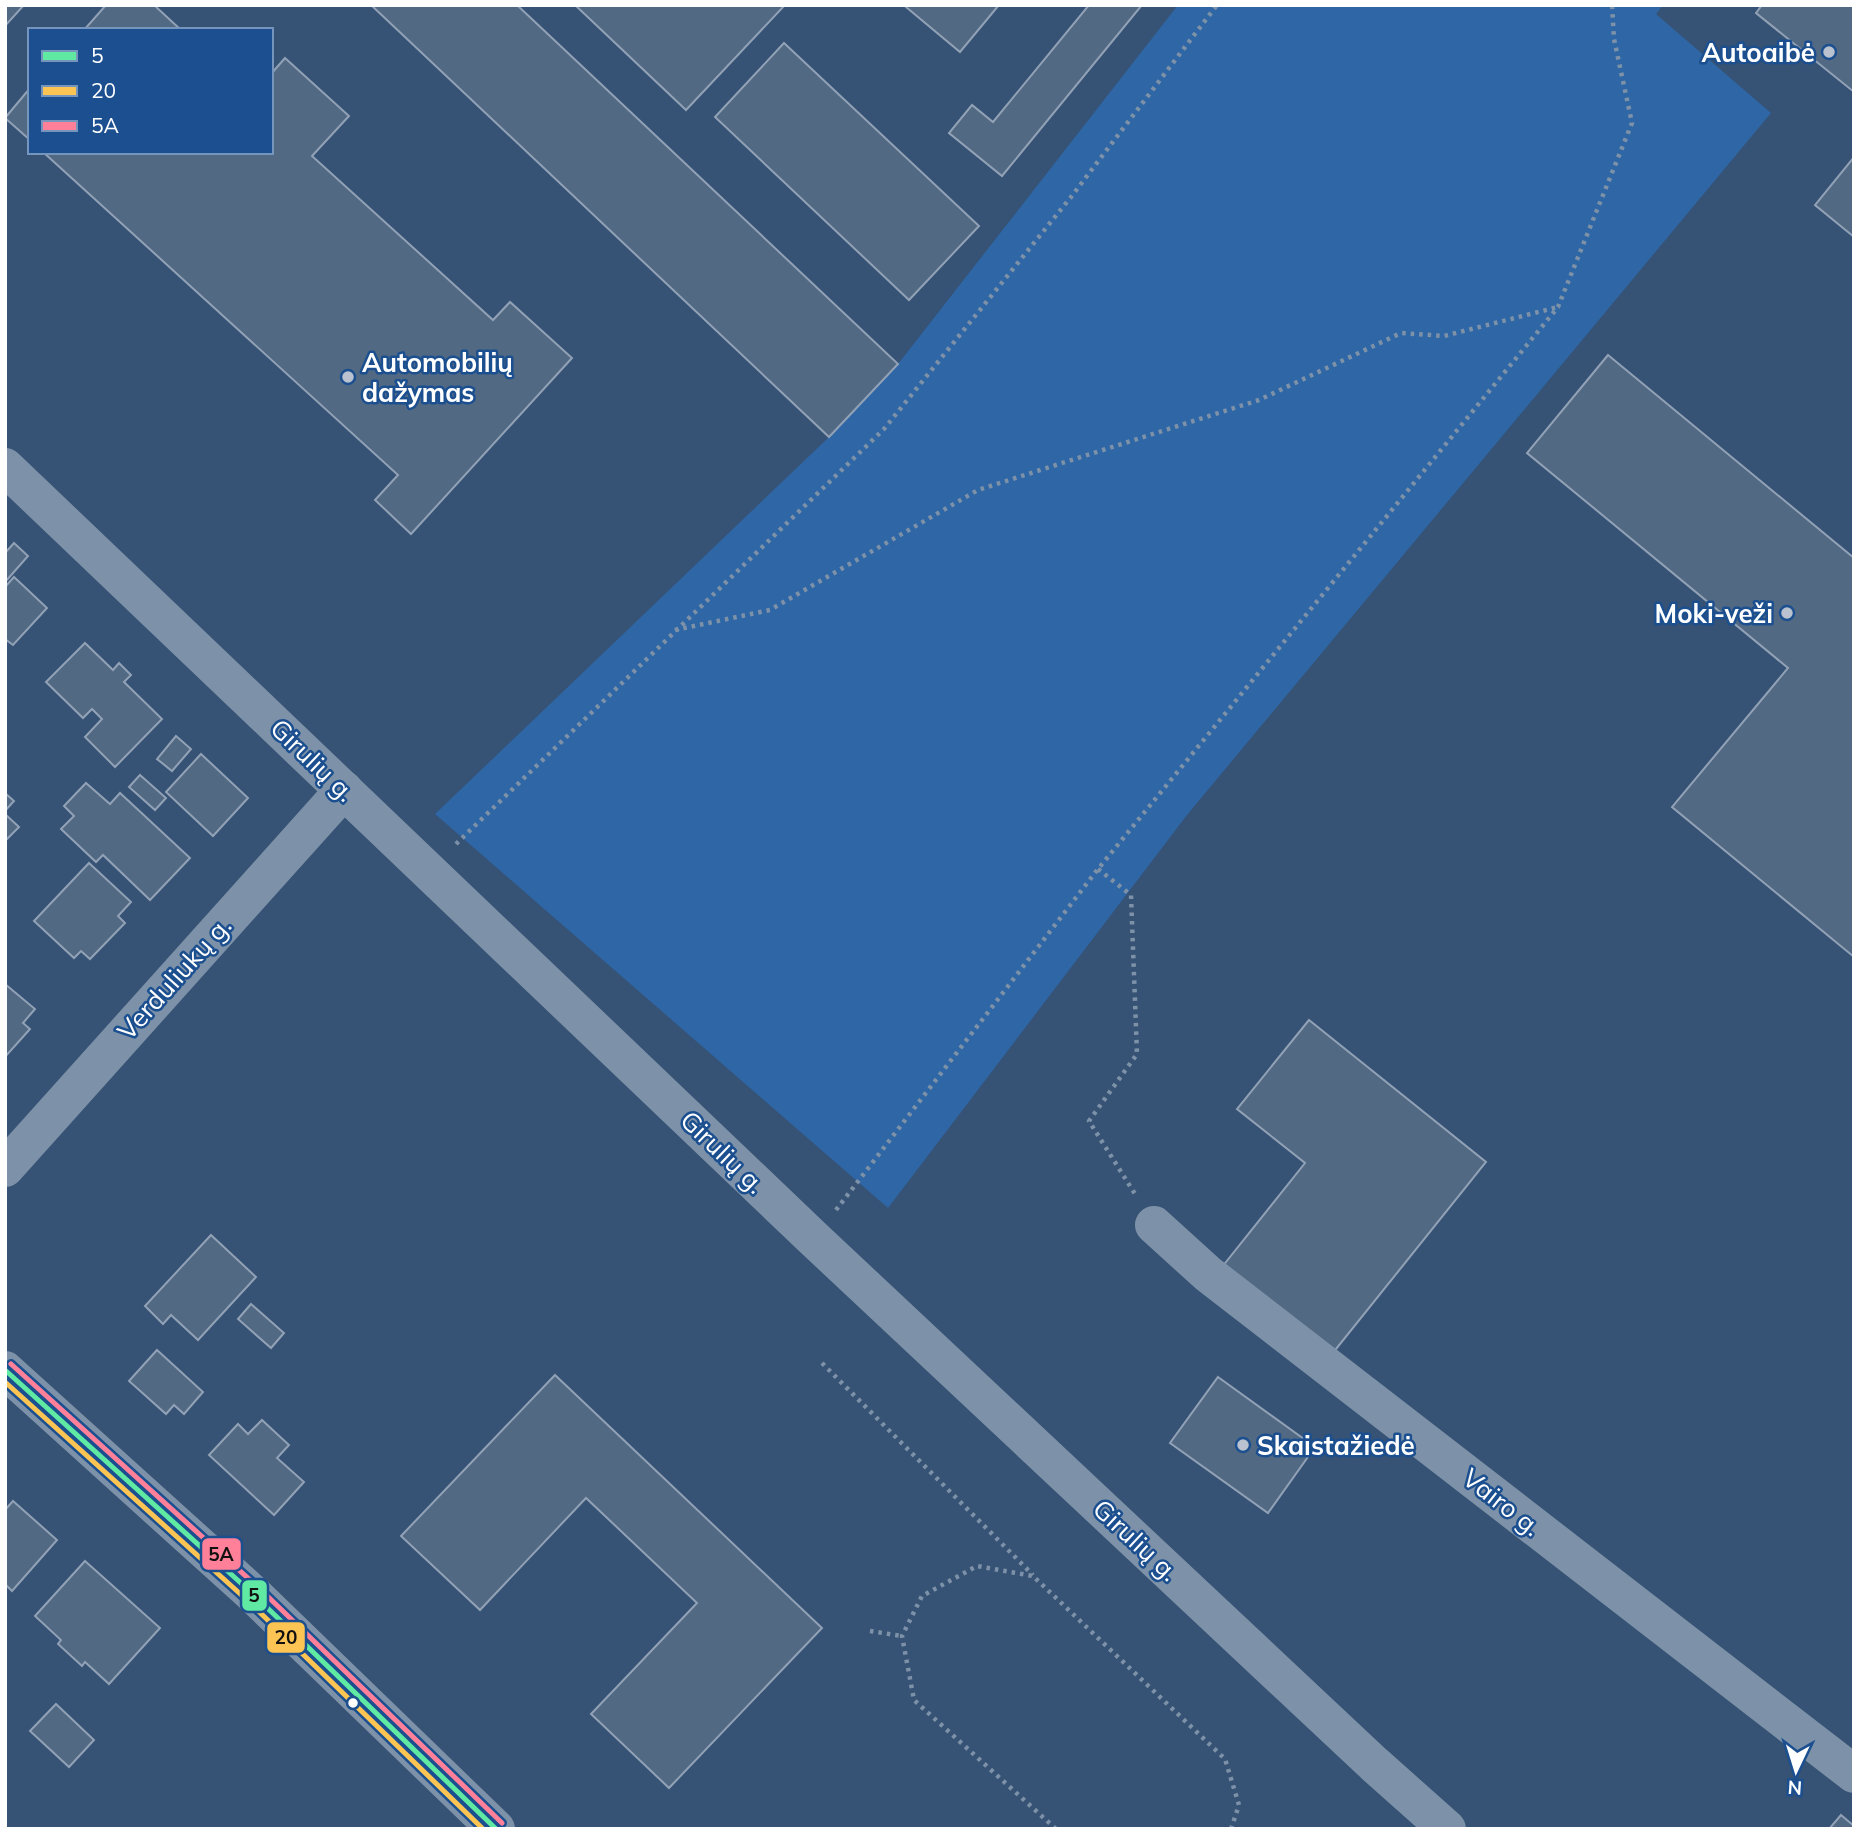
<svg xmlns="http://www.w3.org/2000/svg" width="1859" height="1834" font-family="Mulish,sans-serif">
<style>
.green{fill:#2f66a5}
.building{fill:#526984;stroke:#92a2b6;stroke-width:2}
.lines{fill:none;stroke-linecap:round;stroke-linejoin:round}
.path{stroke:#7d92a8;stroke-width:4.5;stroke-dasharray:3.5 5;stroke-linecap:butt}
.minor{stroke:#7d92a8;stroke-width:38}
.bus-1-casing{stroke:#1b4f8f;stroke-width:10}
.bus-2-casing{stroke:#1b4f8f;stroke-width:10}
.bus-3-casing{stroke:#1b4f8f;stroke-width:10}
.bus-1{stroke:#60e9a3;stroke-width:5}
.bus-2{stroke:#fcc553;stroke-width:5}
.bus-3{stroke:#ff8098;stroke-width:5}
.poi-dot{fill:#b9c2ce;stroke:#1b4f8f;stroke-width:2.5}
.bus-dot{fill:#fff;stroke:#1b4f8f;stroke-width:2.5}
.labels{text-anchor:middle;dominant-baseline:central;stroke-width:5;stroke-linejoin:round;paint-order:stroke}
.poi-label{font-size:26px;font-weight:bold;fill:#fff;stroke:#1b4f8f;text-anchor:end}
.street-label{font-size:26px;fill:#fff;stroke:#1b4f8f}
.line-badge{stroke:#1b4f8f;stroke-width:2.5}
.pale-badge-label{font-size:19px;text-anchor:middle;font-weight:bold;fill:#111}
</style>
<rect width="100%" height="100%" fill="#365274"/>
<polygon class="green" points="1178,5 1663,5 1656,14 1771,113 1187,815 888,1208 435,814 829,437 898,364"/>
<g class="building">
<polygon points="5,5 24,5 5,26"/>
<polygon points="106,5 154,5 181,30 84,30"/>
<polygon points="371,5 517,5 898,364 829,437"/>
<polygon points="575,5 785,5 686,110"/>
<polygon points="907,5 999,5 960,52 906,7"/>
<polygon points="1089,5 1142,5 1002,176 949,133 972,105 993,122"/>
<polygon points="1762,5 1854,5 1854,92 1756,13"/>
<polygon points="784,43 979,226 909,300 715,117"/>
<polygon points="285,58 349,116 312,156 493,320 510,302 572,358 411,534 375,500 398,475 43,152 271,152 271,74"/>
<polygon points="30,88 30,140 5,118"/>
<polygon points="1854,157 1854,237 1815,205"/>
<polygon points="1608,355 1854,558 1854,957 1672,807 1788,668 1527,453"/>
<polygon points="14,543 28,556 6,581 5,553"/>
<polygon points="14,577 47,608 13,645 5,639 5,587"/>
<polygon points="85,643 113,670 119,663 131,675 124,682 162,719 115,767 85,737 102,719 92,709 83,718 46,682"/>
<polygon points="176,736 191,749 172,771 157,759"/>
<polygon points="201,754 248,798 213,836 166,792"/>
<polygon points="140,775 166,798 155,810 129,787"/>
<polygon points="86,783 110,804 120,793 190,858 150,900 103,855 96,862 61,829 74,816 64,806"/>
<polygon points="5,793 14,801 5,811"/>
<polygon points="5,814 19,827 5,841"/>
<polygon points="89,863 131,902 118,916 125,923 90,959 81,951 74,958 34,921"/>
<polygon points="5,984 35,1009 23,1023 30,1029 5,1057"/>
<polygon points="1309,1020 1486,1162 1332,1354 1222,1267 1305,1163 1237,1109"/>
<polygon points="211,1235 256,1277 198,1340 171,1315 163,1324 145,1306"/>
<polygon points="251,1304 284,1333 271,1348 238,1319"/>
<polygon points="157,1350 203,1392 184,1414 174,1405 166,1414 129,1381"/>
<polygon points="555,1375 822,1628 669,1788 591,1714 697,1603 586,1498 480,1610 401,1536"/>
<polygon points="1218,1377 1315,1447 1268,1513 1170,1443"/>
<polygon points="262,1420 289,1445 277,1458 304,1482 274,1515 209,1455 238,1424 248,1434"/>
<polygon points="13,1501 57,1540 12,1591 5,1584 5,1510"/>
<polygon points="85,1561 160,1628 109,1684 85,1662 82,1666 58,1644 61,1640 35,1616"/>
<polygon points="56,1704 94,1740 69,1767 30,1731"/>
<polygon points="1841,1815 1854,1826 1854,1829 1829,1829"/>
</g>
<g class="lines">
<g class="path">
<polyline points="675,630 770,610 978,490 1259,400 1401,333 1444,336 1558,307"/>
<polyline points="456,844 884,429 1071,197 1217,5"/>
<polyline points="1098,869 1131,895 1137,1054 1089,1121 1135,1194"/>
<polyline points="836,1210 1098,869 1558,307 1632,123 1614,39 1612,5"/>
<polyline points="822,1363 1033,1575"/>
<polyline points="870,1631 902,1636"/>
<polyline points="1056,1829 914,1700 902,1636 922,1596 977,1566 1033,1576 1225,1759 1239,1805 1231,1829"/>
</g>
<g class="minor">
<polyline points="5,467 814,1239 1374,1764 1447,1829"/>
<polyline points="5,1168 344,790"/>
<polyline points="1154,1225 1208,1274 1854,1774"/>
<polyline points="5,1370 253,1594 496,1829"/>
</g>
<g class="bus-1-casing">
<polyline id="bus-1" points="5,1370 253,1594 496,1829"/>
</g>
<g class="bus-2-casing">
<polyline id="bus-2" points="5,1382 247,1600 483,1829"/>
</g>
<g class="bus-3-casing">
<polyline id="bus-3" points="11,1364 259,1588 502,1823"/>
</g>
<use href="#bus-1" class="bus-1"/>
<use href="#bus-2" class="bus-2"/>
<use href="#bus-3" class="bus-3"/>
</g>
<g class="poi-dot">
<circle cx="1829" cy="52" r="7"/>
<circle cx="348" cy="377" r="7"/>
<circle cx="1787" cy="613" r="7"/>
<circle cx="1243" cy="1445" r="7"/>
</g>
<circle class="bus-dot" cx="353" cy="1703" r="6"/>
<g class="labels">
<g class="poi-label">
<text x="1815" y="52">Autoaibė</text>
<text x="362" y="362" text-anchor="start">Automobilių<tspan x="362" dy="30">dažymas</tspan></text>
<text x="1773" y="613">Moki-veži</text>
<text x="1257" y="1445" text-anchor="start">Skaistažiedė</text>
</g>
<g class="street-label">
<text transform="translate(313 760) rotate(44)">Girulių g.</text>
<text transform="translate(174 978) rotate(-48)">Verduliukų g.</text>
<text transform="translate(723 1152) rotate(44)">Girulių g.</text>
<text transform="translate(1502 1502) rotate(38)">Vairo g.</text>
<text transform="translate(1136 1540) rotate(43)">Girulių g.</text>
</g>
</g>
<g class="line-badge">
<rect x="201" y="1537" width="41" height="34" rx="7" fill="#ff8098"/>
<rect x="241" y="1579" width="27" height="33" rx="7" fill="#60e9a3"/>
<rect x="266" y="1621" width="40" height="33" rx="7" fill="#fcc553"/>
</g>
<g class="pale-badge-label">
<text x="221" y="1561">5A</text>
<text x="254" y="1602">5</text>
<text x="286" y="1644">20</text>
</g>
<rect width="1859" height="1834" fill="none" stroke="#ffffff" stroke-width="14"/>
<rect x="28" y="28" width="245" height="126" fill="#1b4f8f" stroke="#7695bc" stroke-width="2"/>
<rect x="42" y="51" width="35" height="10" fill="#60e9a3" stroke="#7695bc" stroke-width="2"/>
<text x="91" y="63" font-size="21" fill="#ffffff">5</text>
<rect x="42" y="86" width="35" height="10" fill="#fcc553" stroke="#7695bc" stroke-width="2"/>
<text x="91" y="98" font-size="21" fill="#ffffff">20</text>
<rect x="42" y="121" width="35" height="10" fill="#ff8098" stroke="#7695bc" stroke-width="2"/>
<text x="91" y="133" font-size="21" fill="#ffffff">5A</text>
<g transform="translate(1796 1771) rotate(184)" stroke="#1b4f8f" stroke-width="5" paint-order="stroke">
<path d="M0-5L12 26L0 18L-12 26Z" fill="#ffffff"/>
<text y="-10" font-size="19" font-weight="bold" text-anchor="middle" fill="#ffffff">N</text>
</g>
</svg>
